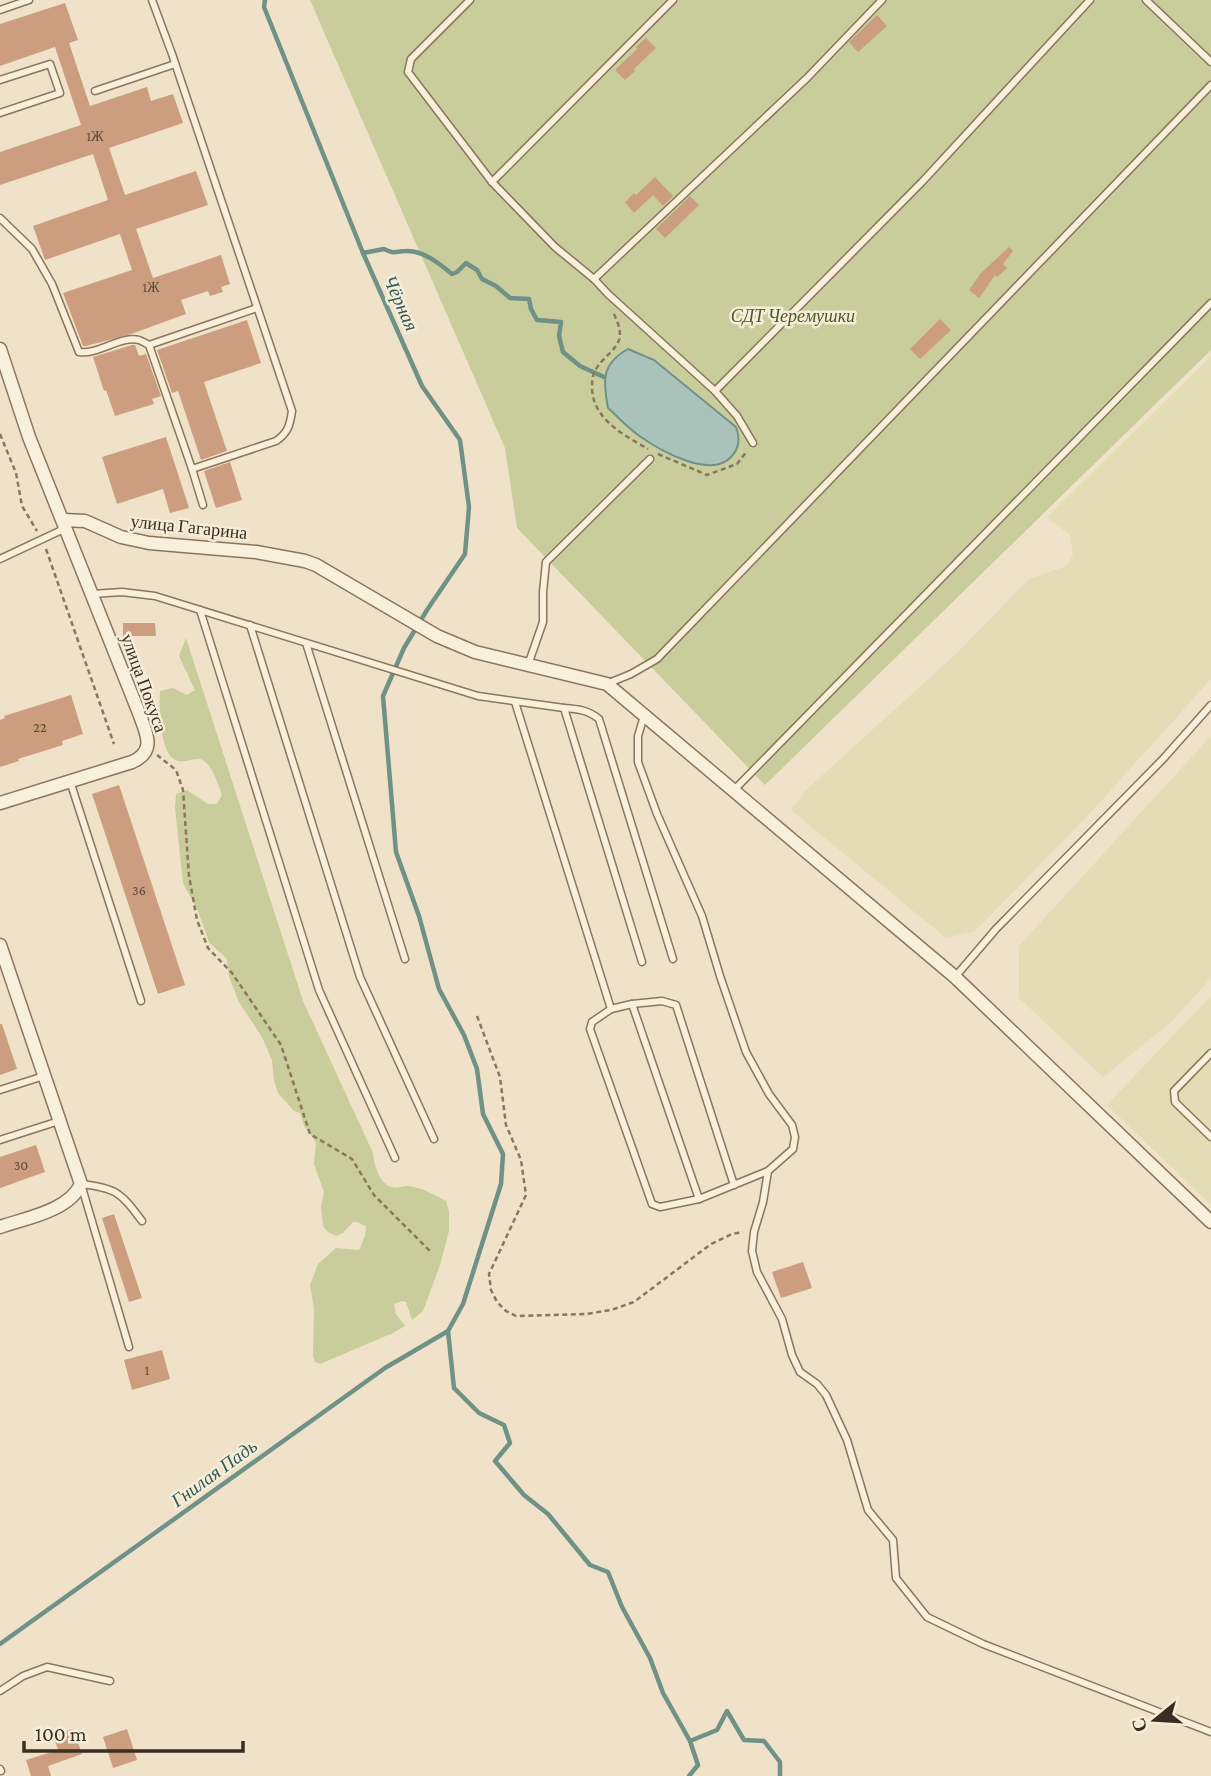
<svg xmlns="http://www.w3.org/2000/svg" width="1211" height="1776" font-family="'Crimson Pro',serif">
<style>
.farmland{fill:#e4dcb5}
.green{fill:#c8cd9b}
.water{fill:#a9c3bb;stroke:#6f9188;stroke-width:2}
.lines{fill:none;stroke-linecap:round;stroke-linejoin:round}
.stream{stroke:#6f9188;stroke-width:4.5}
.building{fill:#cc9d7e}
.lane-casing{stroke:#8b755d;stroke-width:9}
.street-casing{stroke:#8b755d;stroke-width:15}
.path{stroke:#8b755d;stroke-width:2.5;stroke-dasharray:5 3.5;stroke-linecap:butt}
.lane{stroke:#f9f0dc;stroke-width:6}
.street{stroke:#f9f0dc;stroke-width:12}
.labels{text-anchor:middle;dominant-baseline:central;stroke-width:5;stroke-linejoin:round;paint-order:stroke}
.number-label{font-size:14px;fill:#5f4938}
.park-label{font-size:18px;font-style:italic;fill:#4c5827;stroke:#f6edd8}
.street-label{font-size:18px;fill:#3b2d20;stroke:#f6edd8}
.water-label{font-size:19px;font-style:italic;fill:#305b57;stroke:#f6edd8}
</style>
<rect width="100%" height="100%" fill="#efe2c8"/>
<g class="farmland">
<polygon points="1211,356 1211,679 1092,811 975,931 946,938 791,810 805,791 958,652 1029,579 1067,566 1073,554 1070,535 1047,517"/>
<polygon points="1211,736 1211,978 1171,1022 1103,1077 1019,998 1019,946"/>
<polygon points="1211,996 1211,1205 1107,1105"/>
</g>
<g class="green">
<polygon points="310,0 1211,0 1211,350 765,785 517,528 505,448"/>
<path d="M186,638L303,1001L373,1153C373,1163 380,1184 391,1187C396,1189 403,1186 408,1186C421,1187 435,1195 446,1201L449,1211V1231L440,1265L423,1311L412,1320L406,1302L401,1301L394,1304L396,1314L405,1326L393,1333L320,1364L315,1362L313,1356L314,1308L310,1285L318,1264L336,1248L359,1250L365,1236L366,1226L357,1222H353L343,1233L336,1236L328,1232L323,1226L321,1207L324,1192L314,1164L316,1142L304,1126L300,1113L294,1111L278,1093L274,1081L272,1060L262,1037L239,1002L229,977L227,959L209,942L198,911L183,883L175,808L176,794L187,790L208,804H217L222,795C218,784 214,769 204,761C198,755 187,763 178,761C159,756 159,707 160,691L173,688L187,695L195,690L179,656Z"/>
</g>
<path class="water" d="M628,349L654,360L736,427C740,438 740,448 731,457C711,479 661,451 641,437C629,429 619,418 608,408C603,381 601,364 628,349Z"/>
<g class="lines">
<g class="stream">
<polyline points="265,0 264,7 363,253 422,386 460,440 469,507 465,554 427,610 404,648 383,696 396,852 419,916 439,989 464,1035 477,1069 483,1114 503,1154 501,1184 463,1304 448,1331 454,1388 479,1413 504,1425 510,1443 495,1461 524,1495 548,1514 590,1565 608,1572 622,1607 650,1658 663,1693 690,1741 698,1765 689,1776"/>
<path d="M363,253L384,249C396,255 395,251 406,251C423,250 440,264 452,274L457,272L466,263L477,270L482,279L496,286L510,298L529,299L531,309L537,320L561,322L559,336L563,352L580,366L604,377"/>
<polyline points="0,1644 385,1368 448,1331"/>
<polyline points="690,1741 717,1730 727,1711 744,1740 764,1741 780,1762 780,1776"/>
</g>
</g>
<g class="building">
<polygon points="65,3 78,40 69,43 90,106 147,87 151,101 173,94 183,123 109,148 125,195 196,171 208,205 136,229 153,278 221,255 230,284 221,287 223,292 210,296 208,291 181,300 186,314 131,334 86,346 83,346 63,293 132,270 120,234 45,260 33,226 108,200 93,154 0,185 0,152 81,125 55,47 0,66 0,24"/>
<polygon points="877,15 887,26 858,52 849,42"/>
<polygon points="646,38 656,48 634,69 635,71 625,80 615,70 637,49 636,47"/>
<polygon points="655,177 673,196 663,206 653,195 634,213 625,202 634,193 636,195"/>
<polygon points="690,196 699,205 665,238 656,229"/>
<polygon points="1009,247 1013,251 1003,264 1007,268 997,277 995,275 979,298 969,290 981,273"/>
<polygon points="940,319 951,330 920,359 910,349"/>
<polygon points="247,320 261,363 204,382 227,451 201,460 178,391 172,393 157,350"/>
<polygon points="132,345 135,345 139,356 146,354 161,396 152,399 154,404 115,416 106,390 104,391 93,357"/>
<polygon points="166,437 189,508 170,513 163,489 117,504 102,457"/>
<polygon points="230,462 242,500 216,508 204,471"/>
<polygon points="123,623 155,623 156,636 123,636"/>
<polygon points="71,695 83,734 62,741 63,745 18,759 19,761 0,767 0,720 5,718 4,716"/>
<polygon points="119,785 185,985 158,994 92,794"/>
<polygon points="0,1024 2,1024 17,1069 0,1075"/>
<polygon points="36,1145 45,1172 0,1188 0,1157"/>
<polygon points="114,1214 142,1298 129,1302 102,1218"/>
<polygon points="803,1262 812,1288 781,1298 772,1272"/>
<polygon points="162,1350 170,1379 132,1390 124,1360"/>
<polygon points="73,1729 82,1754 48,1766 51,1776 31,1776 26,1760 58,1750 53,1735"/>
<polygon points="127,1729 137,1760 113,1768 103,1737"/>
</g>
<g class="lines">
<g class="lane-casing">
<g id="lane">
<path d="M152,0L172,54L292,411C290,425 288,433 276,441L192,469"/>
<polyline points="470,0 411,59 408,72 492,182 555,247 594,279 608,294 715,391"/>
<polyline points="1146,0 1211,62"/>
<polyline points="0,10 29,0"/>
<polyline points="0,80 50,64 60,93 0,113"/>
<polyline points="95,91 175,64"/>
<polyline points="492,182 673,0"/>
<path d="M0,218L32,249L52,284L79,352C98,355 121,335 139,340C142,341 145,343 149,345"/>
<polyline points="594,279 807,78 882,0"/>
<polyline points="753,443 737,416 715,391 922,182 1090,0"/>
<polyline points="203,505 192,469 149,345 257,308"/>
<polyline points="0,559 66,528"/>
<polyline points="92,594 122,592 155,596 478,696 564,708 642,962"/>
<polyline points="200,610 319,990 395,1158"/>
<polyline points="250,625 360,977 434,1139"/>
<polyline points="306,643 405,959"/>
<polyline points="528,665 543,622 543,592 546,562 650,459"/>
<polyline points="609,683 631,674 657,659 1211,85"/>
<polyline points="515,702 611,1009 632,1004 699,1199"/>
<path d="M564,708C578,709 588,710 599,719L673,959"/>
<polyline points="70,781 141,1001"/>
<polyline points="734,790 1211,303"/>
<polyline points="955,977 996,929 1163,759 1211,705"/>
<polyline points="632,1004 662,1001 676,1005 734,1185"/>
<polyline points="611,1009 592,1022 590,1029 652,1204 660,1207 699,1199 768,1171 793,1149 795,1137 792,1125 769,1094 746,1052 720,976 702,916 657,814 638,762 638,736 644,716"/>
<polyline points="1211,1053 1174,1091 1175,1102 1211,1137"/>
<polyline points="0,1090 44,1076"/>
<polyline points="0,1140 59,1121"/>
<polyline points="768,1171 763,1202 754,1232 752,1251 757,1272 782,1319 792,1355 800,1372 817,1384 826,1395 847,1440 868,1510 893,1540 896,1578 927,1617 983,1644 1211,1732"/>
<path d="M129,1347L81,1184C117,1188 121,1193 142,1221"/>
<polyline points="0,1691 23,1676 47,1667 110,1681"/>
<polyline points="0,1769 1,1771"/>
</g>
</g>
<g class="street-casing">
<g id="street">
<path d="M0,349L29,437L139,713C146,733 157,751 132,762L0,803"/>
<polyline points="63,520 85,521 121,537 149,543 256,552 305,561 316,565 437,636 475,652 607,684 955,977 1211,1222"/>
<path d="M0,945L81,1184C69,1211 26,1218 0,1227"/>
</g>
</g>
<g class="path">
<path d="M614,314C617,320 620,328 620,335C620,347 604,357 598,366C593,373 592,378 592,387C592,419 624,435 648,449"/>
<polyline points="0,434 16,473 22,506 37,531"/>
<polyline points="658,454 707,475 737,464 747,451"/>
<polyline points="46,549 114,744"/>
<polyline points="157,755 176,770 183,790 189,876 197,920 208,948 232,973 281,1045 310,1134 352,1159 374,1195 432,1253"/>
<polyline points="477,1016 500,1077 506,1125 521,1160 526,1195 489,1274 491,1290 497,1302 506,1311 516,1316 586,1314 611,1310 634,1302 711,1244 732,1234 743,1232"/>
</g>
<use href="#lane" class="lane"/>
<use href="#street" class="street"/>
</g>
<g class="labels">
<g class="number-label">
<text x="95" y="136">1Ж</text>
<text x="151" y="287">1Ж</text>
<text x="40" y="727">22</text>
<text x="139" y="890">36</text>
<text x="21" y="1165">30</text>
<text x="147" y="1370">1</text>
</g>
<g class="park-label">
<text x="793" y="316">СДТ Черемушки</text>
</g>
<g class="street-label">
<text transform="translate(189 527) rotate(6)">улица Гагарина</text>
<text transform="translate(144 683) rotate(70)">улица Покуса</text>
</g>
<g class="water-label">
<text transform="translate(401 303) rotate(66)">Чёрная</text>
<text transform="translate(214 1473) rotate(-36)">Гнилая Падь</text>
</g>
</g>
<g transform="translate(1155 1720) rotate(252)" stroke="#f6edd8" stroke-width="5" paint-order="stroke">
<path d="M0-5L12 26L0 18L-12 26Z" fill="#3b2d20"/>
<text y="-10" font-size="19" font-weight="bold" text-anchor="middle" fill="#3b2d20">С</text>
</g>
<path d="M24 1741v10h219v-10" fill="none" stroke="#3b2d20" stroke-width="3.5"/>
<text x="35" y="1741" font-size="21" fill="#3b2d20" stroke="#f6edd8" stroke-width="5" paint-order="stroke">100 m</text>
</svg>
